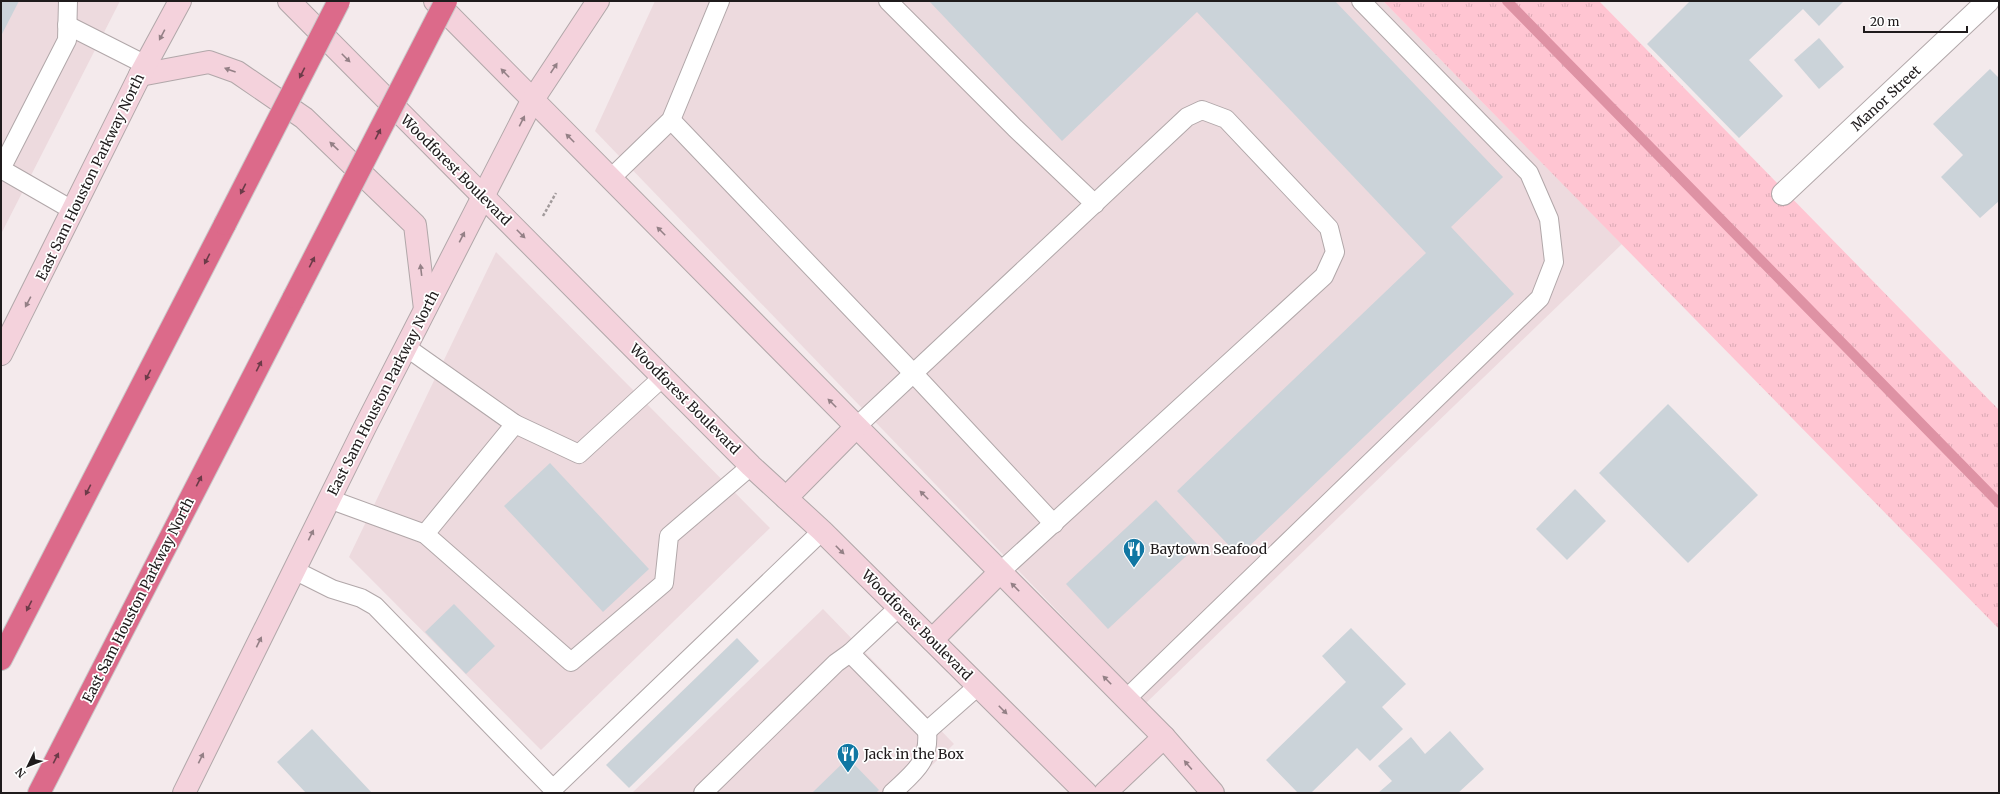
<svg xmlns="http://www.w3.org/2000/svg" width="2000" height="794" font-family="Merriweather,serif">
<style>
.built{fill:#eddade}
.grass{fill:url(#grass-tufts)}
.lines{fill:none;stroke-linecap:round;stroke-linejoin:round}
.stream{stroke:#de92a4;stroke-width:10}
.building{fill:#cbd3d9}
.service-casing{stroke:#b1a7a9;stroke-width:20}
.minor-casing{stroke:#b1a7a9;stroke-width:24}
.secondary-casing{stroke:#b1a7a9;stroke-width:24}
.motorway-casing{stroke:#c9c8c9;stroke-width:24}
.path{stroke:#a19a9b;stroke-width:2.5;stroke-dasharray:3 2;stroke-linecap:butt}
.service{stroke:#fff;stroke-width:18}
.minor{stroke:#fff;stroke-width:22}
.secondary{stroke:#f4d2dc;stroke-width:22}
.motorway{stroke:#dc6a8a;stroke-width:22}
.motorway-bridge-casing{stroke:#c9c8c9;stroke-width:24;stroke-linecap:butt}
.motorway-bridge{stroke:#dc6a8a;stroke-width:22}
.oneway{fill:#948086}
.oneway2{fill:#6b3b48}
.labels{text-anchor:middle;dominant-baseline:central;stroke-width:3.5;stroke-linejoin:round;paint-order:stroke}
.street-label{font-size:14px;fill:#1f1b1c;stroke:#fff}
.poi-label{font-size:14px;fill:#1f1b1c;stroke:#fff;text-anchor:start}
</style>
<defs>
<pattern id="grass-tufts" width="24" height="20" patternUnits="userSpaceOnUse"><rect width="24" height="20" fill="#ffc5d2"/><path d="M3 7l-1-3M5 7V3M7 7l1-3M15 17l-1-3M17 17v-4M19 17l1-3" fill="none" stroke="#daa9b4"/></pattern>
</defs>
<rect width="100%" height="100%" fill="#f4eaec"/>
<g class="built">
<polygon points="1,1 120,1 1,234"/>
<polygon points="655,1 1383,1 1622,244 1146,703 595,131"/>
<polygon points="496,252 770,528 541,750 349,557"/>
<polygon points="823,609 954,744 903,793 632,793"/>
</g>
<polygon class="grass" points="1383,1 1599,1 1999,410 1999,629"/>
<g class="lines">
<polyline class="stream" points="1507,1 1999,503"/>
</g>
<g class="building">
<polygon points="1,1 19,1 1,36"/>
<polygon points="929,1 1335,1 1503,177 1451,227 1514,294 1239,556 1177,491 1426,253 1197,12 1062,141"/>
<polygon points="1690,1 1844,1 1819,26 1803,9 1749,60 1783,96 1739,138 1647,44"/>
<polygon points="1819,38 1844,67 1819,89 1794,60"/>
<polygon points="1990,69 1999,78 1999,201 1980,218 1941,177 1963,155 1933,124"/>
<polygon points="1668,404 1758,495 1688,563 1599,473"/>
<polygon points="550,463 649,569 603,612 504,506"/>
<polygon points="1575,489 1606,521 1567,560 1536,529"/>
<polygon points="1156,500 1198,545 1108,629 1066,584"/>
<polygon points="454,604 495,646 466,674 425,632"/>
<polygon points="1351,628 1406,684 1382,707 1403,729 1370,761 1357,748 1311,793 1298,793 1266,760 1346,682 1322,656"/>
<polygon points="737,638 759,661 629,788 606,765"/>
<polygon points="312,729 372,793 306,793 277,762"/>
<polygon points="1450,731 1484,769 1458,793 1378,793 1392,781 1378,766 1411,737 1425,754"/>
<polygon points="848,758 879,790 876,793 812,793"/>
</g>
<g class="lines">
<g class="service-casing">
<g id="service">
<polyline points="888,1 1015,128 1095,204"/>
<polyline points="67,25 146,65"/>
<polyline points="671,120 914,374 1054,524"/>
<polyline points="1,169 67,40 68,1"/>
<polyline points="1,169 74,211"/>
<polyline points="610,179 671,120 720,1"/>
<polyline points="406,347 515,424 579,454 664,376"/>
<polyline points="856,427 1187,117 1202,110 1226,119 1329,228 1335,252 1324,276 1000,572"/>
<polyline points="329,499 425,534 571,662 664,583 669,536 751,466"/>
<polyline points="425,534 515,424"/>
<polyline points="294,570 332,589 361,598 375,606 553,789 822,531"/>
<polyline points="899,607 850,653 927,731 978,686"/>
<polyline points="1126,699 1540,298 1554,262 1549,219 1529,173 1361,1"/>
<polyline points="703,793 836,663 850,653"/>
<path d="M892,793C913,773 930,763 927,731"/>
</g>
</g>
<g class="minor-casing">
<polyline id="minor" points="1783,194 1988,1"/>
</g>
<g class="secondary-casing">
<g id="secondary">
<polyline points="289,1 751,466 822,531 1086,793"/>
<polyline points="435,1 1164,737 1213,793"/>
<polyline points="140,75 209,62 237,72 304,118 415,225 425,309"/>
<polyline points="1,354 140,75 180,1"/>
<polyline points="786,498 856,427"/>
<polyline points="932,640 1000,572"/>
<polyline points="184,793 365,427 532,101 598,1"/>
<polyline points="1105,793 1164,737"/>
</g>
</g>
<g class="motorway-casing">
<g id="motorway">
<polyline points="1,659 225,224"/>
<polyline points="39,793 294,297"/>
</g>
</g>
<polyline class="path" points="543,216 556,193"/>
<use href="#service" class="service"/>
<use href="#minor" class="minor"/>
<use href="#secondary" class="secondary"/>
<use href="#motorway" class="motorway"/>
<g class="motorway-bridge-casing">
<g id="motorway-bridge">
<polyline points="225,224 339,1"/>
<polyline points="294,297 446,1"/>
</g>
</g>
<use href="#motorway-bridge" class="motorway-bridge"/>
</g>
<defs><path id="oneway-solid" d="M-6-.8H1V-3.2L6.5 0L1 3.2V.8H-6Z"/></defs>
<g class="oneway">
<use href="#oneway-solid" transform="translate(162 35) rotate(118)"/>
<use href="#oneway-solid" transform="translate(346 58) rotate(45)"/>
<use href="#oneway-solid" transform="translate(554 68) rotate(-56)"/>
<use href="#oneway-solid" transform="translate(230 70) rotate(-160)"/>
<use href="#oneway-solid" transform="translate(505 73) rotate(-134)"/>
<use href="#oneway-solid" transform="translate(522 121) rotate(-63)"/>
<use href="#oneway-solid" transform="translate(570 138) rotate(-135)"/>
<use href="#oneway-solid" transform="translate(334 146) rotate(-137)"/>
<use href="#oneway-solid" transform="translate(661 231) rotate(-135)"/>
<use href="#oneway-solid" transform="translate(521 234) rotate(45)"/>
<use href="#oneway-solid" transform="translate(462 237) rotate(-63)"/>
<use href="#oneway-solid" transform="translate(421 270) rotate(-97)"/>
<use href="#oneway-solid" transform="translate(28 302) rotate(118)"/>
<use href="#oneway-solid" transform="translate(832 403) rotate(-135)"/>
<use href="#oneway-solid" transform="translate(924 495) rotate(-135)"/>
<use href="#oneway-solid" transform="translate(311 535) rotate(-64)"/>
<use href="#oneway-solid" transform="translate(840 550) rotate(45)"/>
<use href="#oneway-solid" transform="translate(1015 587) rotate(-135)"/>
<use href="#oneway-solid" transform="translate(259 642) rotate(-64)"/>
<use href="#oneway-solid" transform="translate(1107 680) rotate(-135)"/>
<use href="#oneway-solid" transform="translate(1003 710) rotate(45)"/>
<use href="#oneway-solid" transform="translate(201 758) rotate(-64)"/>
<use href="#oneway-solid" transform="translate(1188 765) rotate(-131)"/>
</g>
<g class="oneway2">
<use href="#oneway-solid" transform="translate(302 73) rotate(117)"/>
<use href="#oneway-solid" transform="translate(378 134) rotate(-63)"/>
<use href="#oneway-solid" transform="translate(243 189) rotate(117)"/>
<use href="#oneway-solid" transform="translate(207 259) rotate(117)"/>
<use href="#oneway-solid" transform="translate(312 262) rotate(-63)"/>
<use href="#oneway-solid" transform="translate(259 366) rotate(-63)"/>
<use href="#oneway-solid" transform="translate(148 375) rotate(117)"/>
<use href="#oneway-solid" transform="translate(199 481) rotate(-63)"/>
<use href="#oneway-solid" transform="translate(88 490) rotate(117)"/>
<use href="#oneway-solid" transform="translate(29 606) rotate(117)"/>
<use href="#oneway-solid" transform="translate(56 758) rotate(-63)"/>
</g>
<defs>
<g id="restaurant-pin" transform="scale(1.15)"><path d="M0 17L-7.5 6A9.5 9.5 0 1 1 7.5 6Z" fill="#1077a3" stroke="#fff"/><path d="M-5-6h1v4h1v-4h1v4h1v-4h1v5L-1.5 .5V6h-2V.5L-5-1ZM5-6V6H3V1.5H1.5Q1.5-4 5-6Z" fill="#fff"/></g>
</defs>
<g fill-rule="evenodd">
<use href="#restaurant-pin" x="1134" y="549"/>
<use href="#restaurant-pin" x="848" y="754"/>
</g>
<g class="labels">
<g class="street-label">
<text transform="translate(1886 98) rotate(-43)">Manor Street</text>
<text transform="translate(456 170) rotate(45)">Woodforest Boulevard</text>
<text transform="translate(90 177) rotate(-64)">East Sam Houston Parkway North</text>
<text transform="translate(383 393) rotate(-63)">East Sam Houston Parkway North</text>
<text transform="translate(685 399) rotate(45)">Woodforest Boulevard</text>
<text transform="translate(138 600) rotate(-63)">East Sam Houston Parkway North</text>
<text transform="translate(917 625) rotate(45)">Woodforest Boulevard</text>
</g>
<g class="poi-label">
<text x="1150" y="549">Baytown Seafood</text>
<text x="864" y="754">Jack in the Box</text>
</g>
</g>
<rect width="2000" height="794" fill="none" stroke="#1f1b1c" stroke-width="4"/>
<g transform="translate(28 766) rotate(227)" stroke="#ffffff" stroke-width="3" paint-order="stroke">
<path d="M0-3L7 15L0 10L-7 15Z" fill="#1f1b1c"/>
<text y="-6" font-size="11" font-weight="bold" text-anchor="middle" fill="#1f1b1c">N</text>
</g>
<path d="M1864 26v6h103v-6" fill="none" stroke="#1f1b1c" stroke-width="2"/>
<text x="1870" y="26" font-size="12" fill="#1f1b1c" stroke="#ffffff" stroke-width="3" paint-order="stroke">20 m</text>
</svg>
